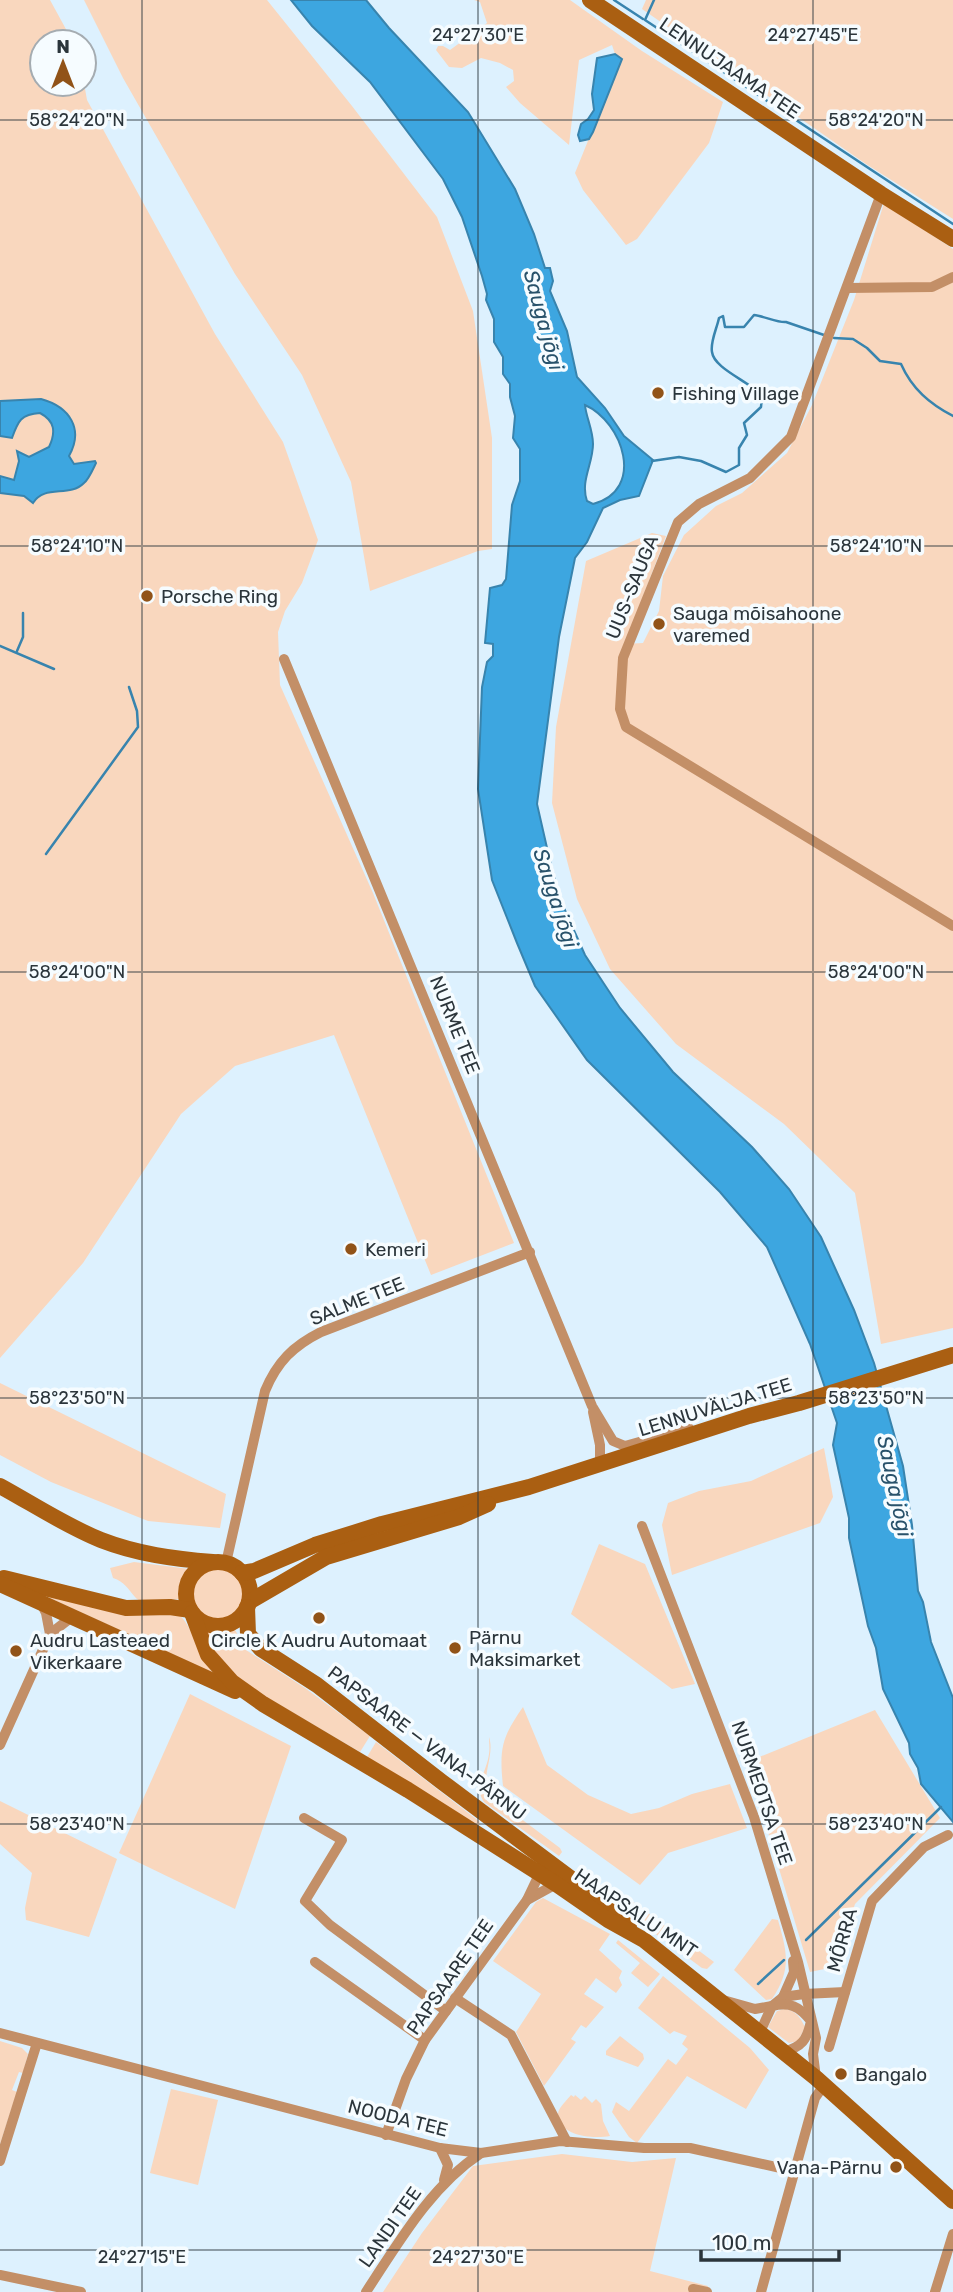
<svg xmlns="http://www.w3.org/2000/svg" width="953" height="2292" font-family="Rubik,sans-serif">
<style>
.green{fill:#f9d7be}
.water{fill:#3da6e0;stroke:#3884ae;stroke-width:2;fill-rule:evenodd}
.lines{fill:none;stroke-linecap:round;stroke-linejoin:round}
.stream{stroke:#3884ae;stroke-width:2.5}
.street{stroke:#c38f67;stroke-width:10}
.secondary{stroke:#aa5f12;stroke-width:16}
.ticks{fill:none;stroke:#2b353b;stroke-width:2;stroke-opacity:0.45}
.poi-dot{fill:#915318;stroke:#f6fcff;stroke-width:2.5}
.labels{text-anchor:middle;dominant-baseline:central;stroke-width:7;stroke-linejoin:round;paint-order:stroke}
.street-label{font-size:19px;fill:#2b353b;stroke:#f6fcff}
.poi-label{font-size:19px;fill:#2b353b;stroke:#f6fcff;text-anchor:start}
.water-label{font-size:21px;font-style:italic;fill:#28526b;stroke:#f6fcff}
.ticks-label{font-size:18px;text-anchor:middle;fill:#2b353b;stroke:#f6fcff;stroke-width:7;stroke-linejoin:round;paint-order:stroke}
</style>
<rect width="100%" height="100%" fill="#ddf1fe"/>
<g class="green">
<polygon points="0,0 50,0 73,42 42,42 42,84 84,83 87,100 215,334 283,442 318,540 302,583 285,611 278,632 280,685 373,893 514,1243 431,1275 334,1035 235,1066 181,1114 83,1263 0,1358"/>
<polygon points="84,0 267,0 352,106 437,217 473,311 492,438 492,549 478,551 370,591 351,482 302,375 235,274 123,78"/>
<polygon points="474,0 570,0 642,51 723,102 709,143 637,239 626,245 583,190 575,173 621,59 615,54 612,45 579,60 569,145 520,103 506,87 514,81 513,70 500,63 481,58 462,68 449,67 436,50 438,46 443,46 450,50 487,23 480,2"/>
<polygon points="646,0 953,0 953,219 866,164 642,9"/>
<polygon points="884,203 953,249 953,1328 881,1344 855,1193 784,1124 676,1044 610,969 577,899 552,803 556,727 586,561 652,533 666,536 625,644 643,643 659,611 663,576 684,535 716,506 742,493 787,453 812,405 854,300"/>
<polygon points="0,1383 226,1494 220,1528 148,1521 51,1482 0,1455"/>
<polygon points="824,1448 833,1497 820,1523 672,1575 662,1525 668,1503 699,1491 751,1481"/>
<polygon points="599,1544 645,1564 695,1684 672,1689 571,1614"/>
<path d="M134,1562L189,1569L184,1577L181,1599C169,1599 144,1608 135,1597C127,1588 125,1582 113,1578L110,1568Z"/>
<circle cx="217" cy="1593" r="26"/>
<path d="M41,1594L179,1615C188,1620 204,1660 213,1673Z"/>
<polygon points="201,1628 212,1631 234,1628 246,1650 305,1688 370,1736 360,1752 249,1687 221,1663"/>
<polygon points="190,1694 291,1746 235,1909 119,1853"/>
<path d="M523,1707L547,1765L588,1795L631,1814L659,1808L692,1794L730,1784L747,1828L668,1853L640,1885L503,1786C499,1748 502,1737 523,1707Z"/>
<polygon points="875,1710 940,1818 855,1904 834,1967 810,1972 747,1762"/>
<path d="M489,1737C495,1755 481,1775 488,1794L560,1848L562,1852L559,1856L484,1802C473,1787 487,1771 489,1754C490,1748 489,1742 489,1737Z"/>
<polygon points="376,1742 480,1822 478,1826 367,1757"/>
<polygon points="0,1801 117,1859 89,1937 26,1920 25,1908 32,1873 0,1844"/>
<polygon points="624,1895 714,1962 707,1969 702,1968 619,1907"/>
<polygon points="543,1898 610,1934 599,1950 622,1971 619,1978 622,1985 616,1993 596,1978 584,1994 604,2007 586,2028 581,2025 571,2039 576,2042 544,2086 516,2032 541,1994 493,1961 536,1902"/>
<path d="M772,1919L778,1920C787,1952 792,1969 772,1999L766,2000L734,1970Z"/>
<polygon points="618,1940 660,1974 648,1987 631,1973 640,1963 616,1943"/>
<polygon points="663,1976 750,2048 769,2070 746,2109 687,2076 637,2143 629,2137 612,2112 616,2102 629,2111 668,2059 676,2065 688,2049 682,2044 687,2036 674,2031 670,2034 638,2008"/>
<path d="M785,2009C796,2011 800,2017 805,2027L798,2041L789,2043L768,2027L777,2011Z"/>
<polygon points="620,2036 643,2054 644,2059 638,2067 606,2055 606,2051"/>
<polygon points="0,2041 22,2048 28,2054 23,2073 19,2072 12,2090 17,2092 0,2144"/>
<polygon points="171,2089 218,2100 198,2185 150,2173"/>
<path d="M571,2095L574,2097L575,2095L581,2100L585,2096L592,2103L596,2099L601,2104L603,2121L610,2136C594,2139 559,2137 558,2114C558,2108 567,2100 571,2095Z"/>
<polygon points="562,2154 632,2162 676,2158 650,2271 708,2286 706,2292 383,2292 422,2233 473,2166"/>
</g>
<g class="water">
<path d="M291,0H366L389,28L468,112L515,189L534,234L545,268H550L553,281L550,291L567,331L577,377L605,408L624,436L653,460L639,496L620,500L603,508L587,542L575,558L559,637L537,804L550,861L560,899L585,955L620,1008L673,1072L752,1147L789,1189L821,1237L854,1310L874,1363L903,1466L912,1525L918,1591L923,1602L931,1642L953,1698V1822L921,1784L918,1768L910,1754L909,1743L883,1689L876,1648L868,1626L849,1538V1518L833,1445L837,1423L810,1344L767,1247L720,1192L587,1060L535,986L517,943L492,880L478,789L482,687L487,662L493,656V644L485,643L490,588L502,585L506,579L512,505L520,481V449L513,438L515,416L510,397V384L503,374V357L494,342V319L486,300L487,294L482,276L462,217L443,179L370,82L312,26ZM585,405C623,422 646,490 593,504L587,501C580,481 593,464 593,444C593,430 586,417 585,405Z"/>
<polygon points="615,54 622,59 593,132 589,139 580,141 578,135 581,124 588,119 594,110 592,94 597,58"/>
<path d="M41,399C70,407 84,429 69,456L74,464L95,461L96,463C93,469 89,479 84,483C69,498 45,484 33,503L24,496L0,493V476L14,480L19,461L17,451L29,457L49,447C56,432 55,421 40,413C21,414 18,421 12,438L0,436V401Z"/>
</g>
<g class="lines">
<g class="stream">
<polyline points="614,0 643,19"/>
<polyline points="654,0 645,20 953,224"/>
<path d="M834,338L853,339L867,348L880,361L901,364C912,389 930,404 953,416"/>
<path d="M652,461L679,457L701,461L726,472L739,465V448L747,435L744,423L761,407L762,396C751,382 714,369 712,352C710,342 717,328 719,318L723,316L725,327H744L754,315C764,316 778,323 786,322L824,335"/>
<polyline points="0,646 54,669"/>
<polyline points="17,651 23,637 23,613"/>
<polyline points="46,854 138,727 137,711 129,687"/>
<polyline points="806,1940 941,1807"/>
<polyline points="758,1984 784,1960"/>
</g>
<g class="street">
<polyline points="881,194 791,437 750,478 699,504 678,522 623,658 620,709 626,727 953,926"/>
<polyline points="847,288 932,287 953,277"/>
<polyline points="284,659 592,1406 613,1441 625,1446 689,1428"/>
<polyline points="593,1412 600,1445 600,1464"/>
<polyline points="642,1526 754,1817 798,1962 816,2038 813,2054 816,2078"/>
<path d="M226,1563L265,1391C277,1362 293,1346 321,1332L530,1252"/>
<polyline points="41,1603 46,1613 50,1634"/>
<polyline points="0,1745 50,1634 73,1616"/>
<polyline points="304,1818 342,1840 305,1901 330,1925 446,2011"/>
<polyline points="527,1900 556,1884"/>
<polyline points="315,1962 425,2040"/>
<polyline points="783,1997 794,1972 793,1961"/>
<polyline points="455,1998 511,2035 567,2142"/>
<polyline points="723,2000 755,2009 772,2006 783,1997 804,1994 845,1992"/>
<path d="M760,2032L772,2006C790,2002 799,2006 811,2021C807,2040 802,2047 783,2052"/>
<polyline points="0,2033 440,2148 481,2153 560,2141 644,2148 690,2148 794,2171"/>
<polyline points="829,2047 872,1901 924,1847 948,1835"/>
<polyline points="386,2135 406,2079 425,2040 527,1900 537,1879 545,1874"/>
<polyline points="440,2148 448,2165 444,2180"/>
<polyline points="0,2161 37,2043"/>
<polyline points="0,2275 81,2292"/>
<polyline points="693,2289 707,2292"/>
<path d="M366,2292C399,2242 430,2187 481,2153"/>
<polyline points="761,2292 815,2098 824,2085"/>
<polyline points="935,2292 953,2234"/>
</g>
<g class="secondary">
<polyline points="590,0 881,194 953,239"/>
<path d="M0,1486C33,1504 66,1526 101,1540C137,1554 174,1559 213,1562"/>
<circle cx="218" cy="1594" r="32"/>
<polyline points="242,1573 254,1571 315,1545 382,1524 529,1487 749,1416 799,1403 953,1355"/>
<polyline points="4,1578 126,1608 170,1607 190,1610"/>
<polyline points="0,1584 235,1691"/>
<polyline points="249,1602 326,1557 459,1517 488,1504"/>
<polyline points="247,1607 248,1634 261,1649 317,1685 442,1782 613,1910 629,1926"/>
<polyline points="192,1613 208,1655 232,1682 263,1704 408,1790 556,1884 608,1920 644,1940 816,2078 953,2201"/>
</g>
</g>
<path class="ticks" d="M142,0V2292M478,0V2292M813,0V2292M0,120H953M0,546H953M0,972H953M0,1398H953M0,1824H953M0,2250H953"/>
<g class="poi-dot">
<circle cx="658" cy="393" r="7"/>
<circle cx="147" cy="596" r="7"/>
<circle cx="659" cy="624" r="7"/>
<circle cx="351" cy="1249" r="7"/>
<circle cx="319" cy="1618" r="7"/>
<circle cx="455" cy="1648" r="7"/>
<circle cx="16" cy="1651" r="7"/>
<circle cx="841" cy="2074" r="7"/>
<circle cx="896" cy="2167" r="7"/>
</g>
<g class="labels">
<g class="street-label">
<text transform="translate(730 68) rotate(34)">LENNUJAAMA TEE</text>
<text transform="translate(632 587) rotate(-68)">UUS-SAUGA</text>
<text transform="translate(455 1025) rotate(68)">NURME TEE</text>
<text transform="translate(357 1301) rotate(-22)">SALME TEE</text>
<text transform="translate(715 1407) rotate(-17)">LENNUVÄLJA TEE</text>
<text transform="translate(427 1743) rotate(37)">PAPSAARE — VANA-PÄRNU</text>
<text transform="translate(762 1793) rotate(71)">NURMEOTSA TEE</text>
<text transform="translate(636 1913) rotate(34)">HAAPSALU MNT</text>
<text transform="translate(842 1940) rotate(-74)">MÕRRA</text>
<text transform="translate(450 1977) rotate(-55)">PAPSAARE TEE</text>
<text transform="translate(398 2118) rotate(14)">NOODA TEE</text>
<text transform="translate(390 2227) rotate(-55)">LANDI TEE</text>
</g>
<g class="poi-label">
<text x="672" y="393">Fishing Village</text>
<text x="161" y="596">Porsche Ring</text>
<text x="673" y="613">Sauga mõisahoone<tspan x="673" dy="22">varemed</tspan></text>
<text x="365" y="1249">Kemeri</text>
<text x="469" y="1637">Pärnu<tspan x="469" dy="22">Maksimarket</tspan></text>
<text x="30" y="1640">Audru Lasteaed<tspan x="30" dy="22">Vikerkaare</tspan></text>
<text x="319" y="1640" text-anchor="middle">Circle K Audru Automaat</text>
<text x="855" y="2074">Bangalo</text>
<text x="882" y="2167" text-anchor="end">Vana-Pärnu</text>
</g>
<g class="water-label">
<text transform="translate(544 320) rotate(75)">Sauga jõgi</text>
<text transform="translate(556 898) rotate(72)">Sauga jõgi</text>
<text transform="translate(895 1486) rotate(78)">Sauga jõgi</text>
</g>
</g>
<g class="ticks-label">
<text x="478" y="41">24°27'30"E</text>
<text x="813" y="41">24°27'45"E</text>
<text x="77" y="126">58°24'20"N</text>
<text x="876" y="126">58°24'20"N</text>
<text x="77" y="552">58°24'10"N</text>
<text x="876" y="552">58°24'10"N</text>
<text x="77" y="978">58°24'00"N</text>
<text x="876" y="978">58°24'00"N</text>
<text x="77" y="1404">58°23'50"N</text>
<text x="876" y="1404">58°23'50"N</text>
<text x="77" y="1830">58°23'40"N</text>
<text x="876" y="1830">58°23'40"N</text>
<text x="142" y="2263">24°27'15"E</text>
<text x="478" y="2263">24°27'30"E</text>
</g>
<g transform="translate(63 63)"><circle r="33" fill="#f6fcff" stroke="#a5acb1" stroke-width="2"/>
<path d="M0-5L12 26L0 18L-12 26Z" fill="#915318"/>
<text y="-10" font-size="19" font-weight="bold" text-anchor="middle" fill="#2b353b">N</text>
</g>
<path d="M701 2250v10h138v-10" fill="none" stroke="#2b353b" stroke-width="3.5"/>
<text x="712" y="2250" font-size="21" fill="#2b353b" stroke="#f6fcff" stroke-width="5" paint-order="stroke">100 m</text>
</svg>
